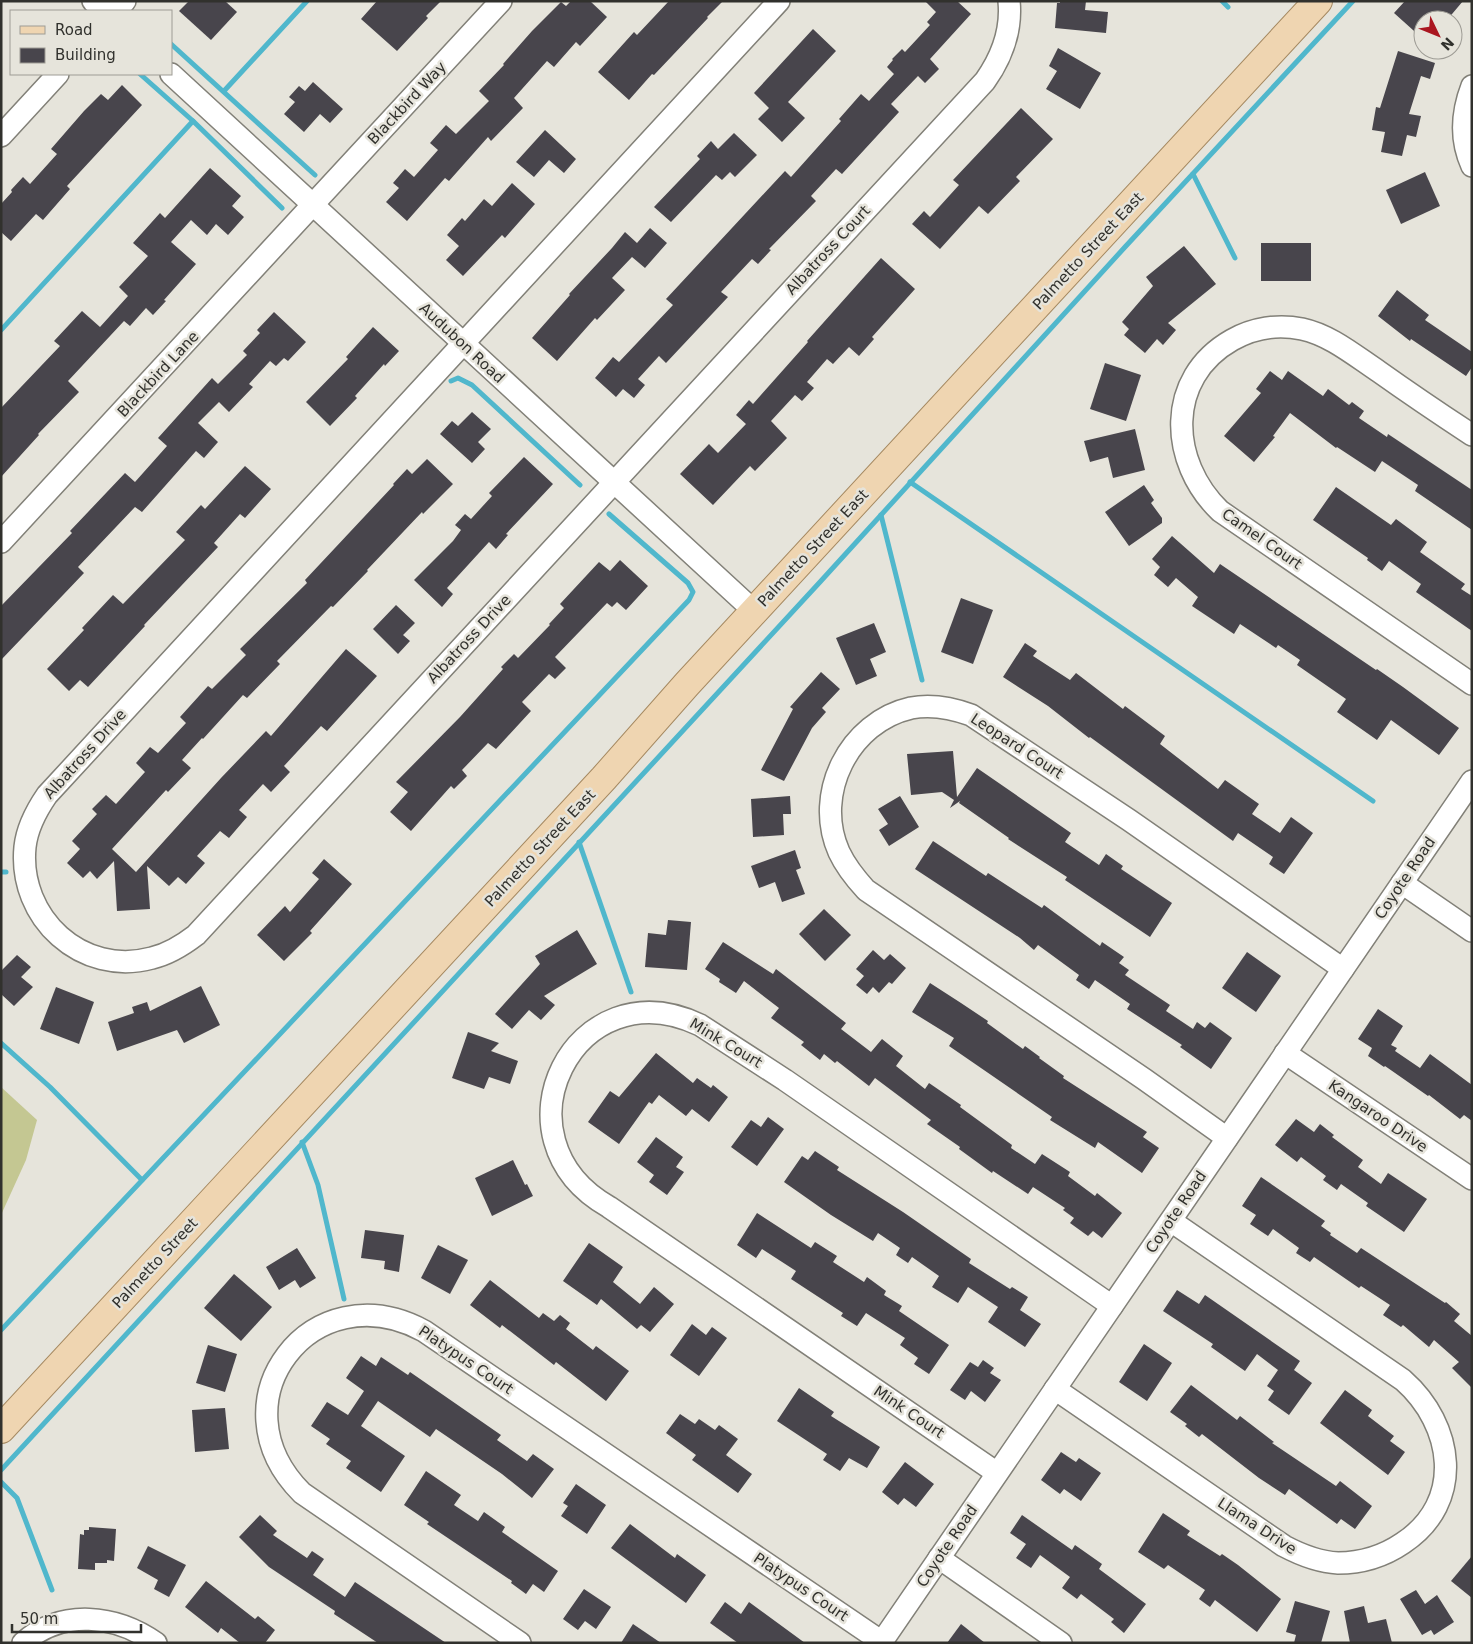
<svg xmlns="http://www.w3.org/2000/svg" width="1473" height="1644" font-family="'DejaVu Sans',sans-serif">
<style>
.green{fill:#c4c792}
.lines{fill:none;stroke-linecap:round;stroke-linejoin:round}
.stream{stroke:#50b7cc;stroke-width:5}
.building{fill:#48454c}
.minor-casing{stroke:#828078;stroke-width:24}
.major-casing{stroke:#a58961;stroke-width:30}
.minor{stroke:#fff;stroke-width:21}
.major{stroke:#efd5b1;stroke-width:28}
.labels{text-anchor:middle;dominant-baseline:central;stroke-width:5;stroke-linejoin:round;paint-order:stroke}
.street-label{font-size:15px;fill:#31312d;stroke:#e6e4db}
</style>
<rect width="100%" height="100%" fill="#e6e4db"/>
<polygon class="green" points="1,1087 37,1120 26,1160 1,1215"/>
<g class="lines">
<g class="stream">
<polyline points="1222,1 1228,7"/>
<polyline points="171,44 315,175"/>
<polyline points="140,74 193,121 282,208"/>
<polyline points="224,91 307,1"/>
<polyline points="1193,174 1235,258"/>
<polyline points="1,330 193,121"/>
<polyline points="451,381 458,378 472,385 580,485"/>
<polyline points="910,482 1373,801"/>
<polyline points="881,515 922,680"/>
<polyline points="579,842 631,992"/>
<polyline points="1,872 6,872"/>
<polyline points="1,1043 50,1087 142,1180"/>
<polyline points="302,1142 318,1185 344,1299"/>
<polyline points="1,1330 689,600 693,592 688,583 609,514"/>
<polyline points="1,1470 820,582 1125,247 1353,1"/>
<polyline points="1,1482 17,1498 52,1590"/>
</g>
</g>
<g class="building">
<polygon points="189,1 225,1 237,12 211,40 179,11"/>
<polygon points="377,1 441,1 426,16 428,18 397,51 361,19"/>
<polygon points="571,1 590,1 607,17 580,46 576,42 554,67 547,61 514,98 523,108 491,141 488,137 449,181 445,178 407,221 386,202 399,188 393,183 405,169 414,177 438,150 430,143 446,125 456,134 489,101 479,91 504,65 503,64 532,31 561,2 566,6"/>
<polygon points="669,1 723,1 707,17 708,18 654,75 652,74 629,100 598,72 634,32 637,35"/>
<polygon points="925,1 957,1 971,14 930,59 939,69 925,83 918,76 891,104 899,112 842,174 836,169 811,196 816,201 769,249 771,250 758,264 752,259 721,292 728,297 666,363 659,356 638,379 645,385 634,398 623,389 616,397 595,378 613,357 619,362 673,305 666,299 785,171 791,177 841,121 839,119 861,94 869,101 894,74 887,67 893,60 892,59 902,49 905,52 930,25 927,22 936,12"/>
<polygon points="1060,1 1086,1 1085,10 1108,12 1106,33 1055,28 1057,3 1060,3"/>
<polygon points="1405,1 1463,1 1447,20 1423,20 1423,39 1394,13"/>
<polygon points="813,29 836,51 788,102 805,118 782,142 758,119 769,108 754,93"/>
<polygon points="1058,48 1101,73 1080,109 1046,89 1057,71 1049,66"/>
<polygon points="1398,51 1435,63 1430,79 1421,76 1409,114 1421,116 1416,137 1407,135 1402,156 1381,152 1385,132 1372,130 1376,107 1380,108"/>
<polygon points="313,82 343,109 330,123 320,114 304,132 284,114 295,102 289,97 299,86 305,91"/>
<polygon points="122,85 142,105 67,186 70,189 43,220 36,214 11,241 1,232 1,204 12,192 11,190 23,177 30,184 57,154 51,149 84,111 101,94 108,100"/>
<polygon points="1021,108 1053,139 1016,177 1020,181 988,214 979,206 940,249 912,224 924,211 930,217 959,185 953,180"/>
<polygon points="545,130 576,159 564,173 549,160 534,177 516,162"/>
<polygon points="734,133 757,155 735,177 730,172 722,180 716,175 671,222 654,207 700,159 697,156 711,141 718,149"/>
<polygon points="210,168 241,196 232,206 244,217 228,235 216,224 207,235 191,220 171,242 196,264 164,300 166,301 153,315 146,308 130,326 124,321 68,381 79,392 38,434 39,435 1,477 1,408 60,346 54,341 82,311 100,327 128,296 119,287 148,256 133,243 160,213 165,218"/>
<polygon points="1425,172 1440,206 1401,224 1386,190"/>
<polygon points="512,183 535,204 505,238 502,235 463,276 446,260 459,246 447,235 462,218 465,221 484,199 492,206"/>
<polygon points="650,228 667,243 645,268 632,257 612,278 625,290 597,320 595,318 557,361 532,338 570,295 569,294 612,248 625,232 637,243"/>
<rect x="1261" y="243" width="50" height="38"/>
<polygon points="1184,246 1216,284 1168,323 1176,330 1163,345 1157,339 1145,353 1124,335 1129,329 1122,322 1153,286 1146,277"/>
<polygon points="881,258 915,289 872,337 874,339 859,356 849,347 833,364 827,359 807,382 814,388 802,401 795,395 771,421 787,438 755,471 750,466 713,505 680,474 709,444 718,453 746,424 736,415 749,400 753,404 808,342 807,341"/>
<polygon points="1397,290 1429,315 1425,320 1472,352 1472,367 1466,376 1411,339 1410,341 1378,316"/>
<polygon points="274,312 306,342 288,361 284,358 276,366 270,361 249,384 253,387 229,412 219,402 198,423 218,442 204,458 196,451 142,512 135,507 78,567 84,573 1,660 1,606 72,533 70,531 125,473 135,482 167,446 158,438 212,378 218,384 247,355 243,351 260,333 257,330"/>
<polygon points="373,327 399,351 385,366 384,364 355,396 357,398 330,426 306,402 348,359 346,357"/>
<polygon points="1105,363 1141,375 1126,421 1090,409"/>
<polygon points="1270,371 1282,380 1288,371 1323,396 1328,389 1349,405 1352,402 1364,411 1359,418 1387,437 1388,434 1472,490 1472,530 1415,491 1418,485 1382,461 1375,472 1337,447 1336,448 1290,413 1273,436 1275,437 1254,462 1224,436 1261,393 1256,389"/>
<polygon points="472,412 491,429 478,442 485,449 472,463 440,434 452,421 458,426"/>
<polygon points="1135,429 1145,470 1113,478 1108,457 1090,462 1084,441"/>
<polygon points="524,457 553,484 506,534 508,535 496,549 489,542 447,588 453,594 442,607 414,580 453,541 461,530 455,525 465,514 471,519 492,496 489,493"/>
<polygon points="427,459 453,484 423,514 422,512 367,570 368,571 333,607 331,606 277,661 280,664 247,698 243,695 203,739 202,738 182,760 191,768 168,792 166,790 112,849 136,872 221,778 266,731 271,736 346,649 377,676 327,731 321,726 284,766 290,772 271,792 263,784 239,810 247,817 229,838 220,831 197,856 205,863 186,884 178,877 169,886 147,866 150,909 117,911 114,861 97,879 90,871 83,878 67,863 80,849 72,841 97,814 92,809 106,795 116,804 145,772 136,763 150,747 158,753 186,723 180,717 208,686 212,689 246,655 240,649 307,583 305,580 394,485 393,484 407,469 412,474"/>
<polygon points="245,466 271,489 245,518 240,514 214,543 218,547 144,625 145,626 88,687 80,680 69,691 47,669 84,630 82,628 113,595 123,604 185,540 176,532 201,505 205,509"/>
<polygon points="1144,485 1154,500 1151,503 1162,518 1162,523 1129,546 1105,512"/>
<polygon points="1336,487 1391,525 1396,519 1427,542 1420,552 1465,584 1461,589 1472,596 1472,631 1416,592 1421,584 1389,561 1382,571 1367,560 1368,558 1313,520"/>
<polygon points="1172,536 1214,573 1220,564 1376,670 1377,669 1403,687 1459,728 1439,755 1391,720 1377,740 1337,712 1346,699 1297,665 1300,660 1278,645 1276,648 1240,624 1234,634 1192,606 1198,597 1176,578 1168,587 1154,575 1160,567 1152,559"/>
<polygon points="620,560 648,586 626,610 617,602 612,607 607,603 555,657 566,668 555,679 549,674 522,702 531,711 496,749 488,743 462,770 467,776 454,789 451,786 411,831 390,812 408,792 396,782 460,717 503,669 501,667 514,654 518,658 550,625 549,624 564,608 560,604 599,562 610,571"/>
<polygon points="961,598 993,610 973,664 941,652"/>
<polygon points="396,605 415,623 403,635 410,641 398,654 373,629"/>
<polygon points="874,623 886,652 870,659 877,676 856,685 836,638"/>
<polygon points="1025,643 1037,651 1033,656 1070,680 1076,673 1123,709 1125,706 1165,736 1160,744 1218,789 1225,780 1259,804 1252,814 1280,833 1291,817 1313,833 1284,874 1269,864 1273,857 1238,833 1233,841 1090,737 1089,738 1048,706 1003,677"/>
<polygon points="821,672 840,689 822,708 826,712 812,728 784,781 761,770 793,709 790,707"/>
<polygon points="953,751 957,797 977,768 1071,833 1065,842 1099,865 1106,854 1123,866 1121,869 1172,903 1150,937 1065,880 1067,877 1008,839 1009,838 959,803 960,801 950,808 954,800 942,792 911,795 907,754"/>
<polygon points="790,796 791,814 783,814 784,835 753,837 751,799"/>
<polygon points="900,796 919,827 889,846 879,830 888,824 878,809"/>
<polygon points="933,841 986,876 988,873 1042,908 1044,905 1100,946 1102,942 1124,957 1119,963 1129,970 1125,975 1170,1005 1166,1011 1193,1029 1197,1022 1205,1028 1210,1022 1232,1038 1211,1069 1180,1047 1182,1045 1127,1009 1130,1004 1095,980 1089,989 1076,980 1079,975 1038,945 1034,950 1020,938 915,869"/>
<polygon points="795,850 801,868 796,870 805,894 782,902 775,882 759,888 751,866"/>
<polygon points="324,859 352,884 310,931 312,933 284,961 257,935 285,906 290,912 319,879 312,873"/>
<polygon points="824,909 851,935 825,961 799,934"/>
<polygon points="668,920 691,922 687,970 645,967 648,933 666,935"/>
<polygon points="577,930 597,964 544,996 555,1005 541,1020 529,1010 512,1029 495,1014 540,964 535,956"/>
<polygon points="723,942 773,974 776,969 846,1023 841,1029 871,1052 882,1039 903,1056 896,1066 925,1089 929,1083 961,1105 960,1107 1012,1145 1011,1148 1035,1164 1042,1154 1070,1172 1068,1176 1095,1196 1097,1193 1122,1213 1102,1238 1093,1231 1088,1236 1070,1223 1074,1218 1063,1210 1065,1208 1033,1187 1028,1194 993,1171 992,1173 959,1149 960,1147 927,1124 931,1120 875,1078 869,1086 837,1061 835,1063 824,1054 820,1060 801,1045 804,1042 771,1018 779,1008 744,981 736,993 719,982 720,979 705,969"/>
<polygon points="873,950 884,960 890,954 906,968 892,984 889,982 879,993 873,987 867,994 856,985 864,976 856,969"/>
<polygon points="1247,952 1281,976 1256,1012 1222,988"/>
<polygon points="17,955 31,967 21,977 33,987 14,1006 1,994 1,971"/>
<polygon points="930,983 961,1003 988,1021 987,1023 1023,1049 1025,1046 1040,1057 1039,1058 1064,1076 1063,1078 1147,1132 1143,1137 1159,1148 1142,1173 1098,1142 1095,1148 1050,1120 1052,1117 949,1046 954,1038 912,1012"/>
<polygon points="201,986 220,1025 184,1043 177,1030 117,1051 108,1022 134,1013 132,1007 147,1002 150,1011"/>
<polygon points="56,987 94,1002 79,1044 40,1029"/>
<polygon points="1378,1009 1403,1026 1391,1045 1397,1048 1395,1051 1420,1068 1430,1054 1472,1085 1472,1121 1464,1115 1460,1119 1429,1095 1428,1096 1385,1066 1384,1067 1368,1056 1372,1048 1358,1039"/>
<polygon points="468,1032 499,1043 491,1051 518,1061 510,1084 489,1077 484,1089 452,1078"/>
<polygon points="656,1053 693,1083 697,1078 711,1088 713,1085 728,1097 709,1122 692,1109 686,1116 659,1095 652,1104 649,1102 619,1144 588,1122 610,1091 619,1097"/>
<polygon points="768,1117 784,1129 757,1166 731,1147 751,1120 761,1127"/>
<polygon points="1296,1119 1314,1132 1320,1124 1334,1135 1332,1137 1363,1160 1358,1167 1381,1184 1388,1173 1427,1199 1404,1232 1366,1206 1368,1203 1341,1184 1337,1190 1323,1180 1326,1176 1301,1157 1297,1162 1275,1145"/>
<polygon points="656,1137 683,1157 676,1167 684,1172 667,1195 649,1182 654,1175 637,1162"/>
<polygon points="815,1151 839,1167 837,1170 903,1212 971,1259 969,1263 1010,1289 1012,1287 1028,1297 1020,1310 1041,1324 1025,1347 988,1322 998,1307 968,1287 958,1303 932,1287 939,1276 912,1257 908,1263 896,1255 900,1248 878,1233 873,1241 831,1215 784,1182 802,1156 808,1160"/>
<polygon points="513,1160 525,1185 527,1184 533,1196 492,1216 475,1178"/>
<polygon points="1261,1177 1325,1221 1321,1226 1331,1233 1330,1235 1357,1253 1361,1248 1445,1303 1446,1302 1460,1314 1454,1321 1472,1336 1472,1388 1452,1368 1459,1362 1434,1340 1429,1347 1403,1325 1401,1327 1383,1315 1390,1305 1361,1286 1359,1288 1314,1257 1310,1262 1296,1253 1299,1248 1273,1229 1268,1236 1250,1224 1256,1215 1242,1206"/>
<polygon points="757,1213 811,1248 815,1242 837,1256 833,1262 864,1282 867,1277 886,1291 884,1295 902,1306 899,1311 949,1345 929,1374 914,1364 918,1358 900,1345 905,1338 866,1313 857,1326 841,1316 843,1313 791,1279 796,1271 762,1249 756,1258 737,1245"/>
<polygon points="365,1230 404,1235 399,1272 384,1269 385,1261 361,1258"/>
<polygon points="589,1243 623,1267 613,1282 640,1304 654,1287 674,1304 650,1332 641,1325 637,1329 601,1299 597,1305 563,1281"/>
<polygon points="438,1245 468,1260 450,1294 421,1278"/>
<polygon points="297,1248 316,1278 300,1288 295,1280 279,1290 266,1267"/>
<polygon points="234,1274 272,1307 241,1341 204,1308"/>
<polygon points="490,1280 539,1318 543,1313 554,1321 560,1315 570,1323 566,1329 593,1350 596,1346 629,1371 606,1401 556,1362 554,1365 502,1325 500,1328 470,1305"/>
<polygon points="1177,1290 1199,1304 1205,1295 1300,1361 1294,1370 1312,1383 1289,1415 1268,1400 1274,1391 1267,1386 1278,1370 1257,1354 1245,1371 1211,1347 1213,1344 1163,1311"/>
<polygon points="692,1324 706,1335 712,1327 727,1338 699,1376 670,1355"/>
<polygon points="1144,1344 1172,1363 1147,1401 1119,1382"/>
<polygon points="208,1345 237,1354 225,1392 196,1383"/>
<polygon points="361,1356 376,1366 381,1357 408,1375 410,1372 501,1435 497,1440 527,1461 533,1454 554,1469 532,1498 502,1474 436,1429 430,1437 378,1401 361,1426 405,1456 381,1492 346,1468 351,1461 326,1444 330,1439 311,1426 327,1402 348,1415 364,1391 346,1378"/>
<polygon points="983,1360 994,1368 990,1373 1001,1380 985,1402 971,1391 965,1400 950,1390 970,1362 978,1367"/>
<polygon points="1191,1385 1237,1420 1240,1416 1274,1442 1272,1443 1336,1486 1340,1481 1372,1506 1355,1529 1341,1519 1337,1524 1289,1489 1285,1495 1259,1478 1202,1434 1199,1437 1185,1426 1187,1424 1170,1412"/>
<polygon points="799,1388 834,1412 831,1416 880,1447 867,1468 849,1458 840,1471 823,1460 827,1454 777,1421"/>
<polygon points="1345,1390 1372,1410 1368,1416 1394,1436 1390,1441 1405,1452 1388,1475 1320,1423"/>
<polygon points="225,1408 229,1449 195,1452 192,1410"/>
<polygon points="680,1414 695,1424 699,1419 715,1430 719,1425 738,1439 726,1455 752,1474 738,1493 692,1460 696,1455 666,1433"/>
<polygon points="1061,1452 1076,1462 1079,1458 1101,1473 1081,1501 1064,1489 1060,1494 1041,1480"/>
<polygon points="905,1462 934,1484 916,1507 904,1498 898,1505 882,1492"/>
<polygon points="426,1471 461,1495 454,1505 478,1521 484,1512 505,1527 502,1532 558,1571 544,1592 533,1584 526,1594 511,1583 512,1581 427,1524 429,1522 404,1505"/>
<polygon points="576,1484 606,1505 587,1534 561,1516 568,1506 563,1503"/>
<polygon points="1163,1513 1190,1531 1187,1535 1220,1556 1222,1554 1238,1565 1281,1599 1257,1632 1215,1600 1210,1607 1199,1599 1205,1590 1168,1565 1164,1569 1138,1552"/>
<polygon points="260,1515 277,1531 273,1535 307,1558 312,1551 324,1559 313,1575 345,1597 355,1582 446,1643 378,1643 334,1614 335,1611 269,1567 239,1537"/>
<polygon points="1022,1515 1072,1550 1075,1545 1102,1564 1099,1569 1146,1604 1124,1633 1111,1622 1114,1619 1081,1594 1077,1599 1062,1588 1070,1577 1040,1555 1031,1568 1016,1558 1026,1544 1010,1533"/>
<polygon points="630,1524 675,1558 677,1554 706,1575 686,1603 611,1548"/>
<polygon points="89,1527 116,1529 114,1561 107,1560 107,1563 95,1563 95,1570 78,1569 80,1534 84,1535 84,1530 89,1530"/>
<polygon points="148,1546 186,1565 169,1597 154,1589 158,1580 137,1568"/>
<polygon points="1472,1556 1472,1598 1451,1581"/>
<polygon points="206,1581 255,1619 258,1616 275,1630 265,1643 240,1643 221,1628 218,1633 185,1607"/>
<polygon points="584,1589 611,1607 596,1629 585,1621 578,1630 563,1619"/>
<polygon points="1416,1590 1425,1604 1437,1595 1454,1622 1434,1635 1431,1630 1422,1635 1400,1599"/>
<polygon points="1295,1601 1330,1611 1321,1643 1294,1643 1296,1635 1286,1632"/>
<polygon points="725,1602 741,1614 749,1602 805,1643 738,1643 710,1623"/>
<polygon points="1364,1606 1368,1623 1386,1619 1392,1643 1350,1643 1344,1611"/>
<polygon points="633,1624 661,1643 621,1643"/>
<polygon points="961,1624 985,1643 947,1643"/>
</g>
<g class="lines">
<g class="minor-casing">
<g id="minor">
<polyline points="93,1 104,11"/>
<path d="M779,1L47,795C36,811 27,828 25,847C18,918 82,977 152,958C169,954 183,945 196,935L985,81C1002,57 1012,31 1009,1"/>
<polyline points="116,11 125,1"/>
<polyline points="171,74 754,611"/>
<path d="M1472,86C1462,112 1460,140 1472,166"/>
<polyline points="1,136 58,74"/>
<path d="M1472,435C1440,414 1409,393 1378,371C1354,355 1330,335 1302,329C1278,324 1253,328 1232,340C1165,378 1169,462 1220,511L1472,684"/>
<polyline points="1,542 501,1"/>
<polyline points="1402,883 1472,931"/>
<polyline points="1285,1053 1472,1179"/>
<path d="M1227,1138L1144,1079L866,890C855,878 846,867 839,852C813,794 849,722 911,708C932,704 952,708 971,715L1129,820L1343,969"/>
<path d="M1055,1389L1284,1546C1301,1555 1319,1562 1338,1563C1362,1563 1384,1556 1403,1543C1465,1502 1454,1425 1403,1380L1171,1221"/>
<path d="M997,1473L609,1207C488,1138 575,965 700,1025L785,1080L1112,1306"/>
<polyline points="939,1558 1061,1643"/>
<path d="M23,1643C62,1608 116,1615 156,1643"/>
<path d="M520,1643L302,1493C211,1402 312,1270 424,1331L882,1642"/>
<polyline points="881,1643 1472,781"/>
</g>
</g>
<g class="major-casing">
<polyline id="major" points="1,1429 604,778 687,684 1318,1"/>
</g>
<use href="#minor" class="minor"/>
<use href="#major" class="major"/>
</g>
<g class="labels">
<g class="street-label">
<text transform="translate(407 103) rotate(-47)">Blackbird Way</text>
<text transform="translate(828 250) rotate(-47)">Albatross Court</text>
<text transform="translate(1088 251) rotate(-47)">Palmetto Street East</text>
<text transform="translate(462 343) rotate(43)">Audubon Road</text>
<text transform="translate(158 374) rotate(-47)">Blackbird Lane</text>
<text transform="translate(1262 539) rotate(35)">Camel Court</text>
<text transform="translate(813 548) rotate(-47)">Palmetto Street East</text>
<text transform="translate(469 639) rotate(-47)">Albatross Drive</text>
<text transform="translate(1017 746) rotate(33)">Leopard Court</text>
<text transform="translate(85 754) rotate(-48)">Albatross Drive</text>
<text transform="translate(540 848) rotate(-47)">Palmetto Street East</text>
<text transform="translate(1405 878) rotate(-56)">Coyote Road</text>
<text transform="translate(726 1043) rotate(31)">Mink Court</text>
<text transform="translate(1378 1116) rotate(34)">Kangaroo Drive</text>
<text transform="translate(1176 1212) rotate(-56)">Coyote Road</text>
<text transform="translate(155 1263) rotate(-47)">Palmetto Street</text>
<text transform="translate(466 1360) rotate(34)">Platypus Court</text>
<text transform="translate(909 1412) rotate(34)">Mink Court</text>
<text transform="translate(1257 1526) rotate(33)">Llama Drive</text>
<text transform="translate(947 1546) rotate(-56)">Coyote Road</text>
<text transform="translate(801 1587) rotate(34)">Platypus Court</text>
</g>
</g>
<rect width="1473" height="1644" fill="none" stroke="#31312d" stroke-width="5"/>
<rect x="10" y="10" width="162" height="65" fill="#e6e4db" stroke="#9e9c95"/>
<rect x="20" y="26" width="25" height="8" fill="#efd5b1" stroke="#9e9c95"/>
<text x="55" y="35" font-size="15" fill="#31312d">Road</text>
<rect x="20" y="48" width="25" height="15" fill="#48454c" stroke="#9e9c95"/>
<text x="55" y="60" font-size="15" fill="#31312d">Building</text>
<g transform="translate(1438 35) rotate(133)"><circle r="24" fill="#e6e4db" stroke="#9e9c95"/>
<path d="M0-4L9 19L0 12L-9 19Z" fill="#aa1620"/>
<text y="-8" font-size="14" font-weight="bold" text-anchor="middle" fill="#31312d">N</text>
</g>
<path d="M12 1624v8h129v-8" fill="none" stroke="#31312d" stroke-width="2.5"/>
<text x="20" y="1624" font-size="15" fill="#31312d" stroke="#e6e4db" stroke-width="4" paint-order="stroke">50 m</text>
</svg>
